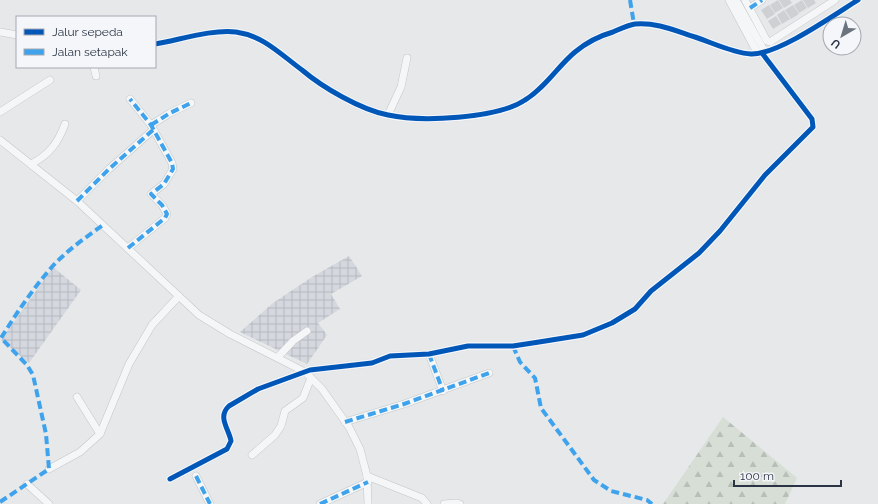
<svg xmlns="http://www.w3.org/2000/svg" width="878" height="504" font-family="Raleway,sans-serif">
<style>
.industrial{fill:url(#industrial-grid)}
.forest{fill:url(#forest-firs)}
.building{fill:#ced0d3}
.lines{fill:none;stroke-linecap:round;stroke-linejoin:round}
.minor-casing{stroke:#c4c6c8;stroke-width:8}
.minor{stroke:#f5f6f7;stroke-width:7}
.quiet{stroke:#3ea3ec;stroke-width:4;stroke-dasharray:8 4;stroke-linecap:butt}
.cycleway-casing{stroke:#f4f6f9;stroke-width:8}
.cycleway{stroke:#0057b8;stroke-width:5}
</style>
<defs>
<pattern id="industrial-grid" width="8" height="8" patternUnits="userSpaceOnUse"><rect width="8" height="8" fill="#d4d7dd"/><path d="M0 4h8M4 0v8" fill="none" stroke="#b6b9bf"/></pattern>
<pattern id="forest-firs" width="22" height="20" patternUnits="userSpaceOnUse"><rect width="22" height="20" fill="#d6ded6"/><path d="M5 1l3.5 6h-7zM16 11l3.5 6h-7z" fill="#b8bfb9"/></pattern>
</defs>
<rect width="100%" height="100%" fill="#e6e8ea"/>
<g class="industrial">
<polygon points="349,256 362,276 331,294 340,309 318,323 327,335 307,364 240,332 273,303 312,277"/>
<polygon points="53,267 81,290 29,363 1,340"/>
</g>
<polygon class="forest" points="723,417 797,478 785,504 663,504"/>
<g class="building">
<polygon points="778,0 783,8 775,13 770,5"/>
<polygon points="779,0 790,0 792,3 784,8"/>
<polygon points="802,0 807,8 799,13 794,5"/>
<polygon points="803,0 814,0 816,3 808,8"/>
<polygon points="769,5 775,14 767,19 761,10"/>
<polygon points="793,5 799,14 791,19 785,10"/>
<polygon points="784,10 790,19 782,24 777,15"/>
<polygon points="776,16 781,24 773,29 768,21"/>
</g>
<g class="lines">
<g class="minor-casing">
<g id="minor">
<polyline points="729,0 758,54"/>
<polyline points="736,0 765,52"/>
<polyline points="745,0 767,41 770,42 835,0"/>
<polyline points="750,8 762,0"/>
<polyline points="0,32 17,35"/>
<path d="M155,44C179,40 212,29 236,32C264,36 280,54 302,70C322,87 361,110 388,115C420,122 497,119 525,100C545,88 558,66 575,52C587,42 599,36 613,32C620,29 628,25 635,24C656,22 676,31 695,37C713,43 733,53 751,54C778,55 834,15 858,0"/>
<polyline points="94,67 96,76"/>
<polyline points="0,112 50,80"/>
<polyline points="388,115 401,87 407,58"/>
<polyline points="151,125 170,113 191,103"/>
<polyline points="0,140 77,201 199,315 230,334 305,372 322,389 349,427 360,449 367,476 368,504"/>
<path d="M31,164C49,155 58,143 65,124"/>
<polyline points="77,201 109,169 153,130"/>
<polyline points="128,248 165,218 167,214 162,205 151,194 164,184 173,169 172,163 151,125 130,99"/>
<polyline points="429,354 443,391"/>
<polyline points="278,357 293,341 307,331"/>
<polyline points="77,397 100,434"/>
<polyline points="345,422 404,404 489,373"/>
<polyline points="252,455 275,435 281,426 285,411 303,398 311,378"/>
<polyline points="49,469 80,452 100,434 129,364 152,325 179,296"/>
<polyline points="196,476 210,504"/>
<polyline points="367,476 422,498 427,504"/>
<path d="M170,479L227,449L231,441C229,429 217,417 229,406L258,389L310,370L372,363L390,356L429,354L468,346H513L539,342L583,335L612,323L635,309L651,291L699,253L720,231L765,175L813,127L812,119L762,53"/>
<polyline points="27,484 49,504"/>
<polyline points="320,504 368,482"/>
<polyline points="444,504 457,503 460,504"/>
</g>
</g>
<use href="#minor" class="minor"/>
<g class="quiet">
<polyline points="630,0 634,24"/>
<polyline points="750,8 762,0"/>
<polyline points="151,125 170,113 191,103"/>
<polyline points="77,201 109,169 153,130"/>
<polyline points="128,248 165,218 167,214 162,205 151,194 164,184 173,169 172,163 151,125 130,99"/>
<polyline points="513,346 520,362 535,378 541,408 594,480 611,491 647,500 652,504"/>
<polyline points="429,354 443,391"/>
<polyline points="345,422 404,404 489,373"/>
<polyline points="196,476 210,504"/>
<path d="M0,502L49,469L46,434L33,375L27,365L1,338C16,314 32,290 51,268C66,251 85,238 103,225"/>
<polyline points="320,504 368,482"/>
</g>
<g class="cycleway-casing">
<g id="cycleway">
<path d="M155,44C179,40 212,29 236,32C264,36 280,54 302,70C322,87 361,110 388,115C420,122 497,119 525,100C545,88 558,66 575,52C587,42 599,36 613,32C620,29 628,25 635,24C656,22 676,31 695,37C713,43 733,53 751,54C778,55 834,15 858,0"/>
<path d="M170,479L227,449L231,441C229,429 217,417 229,406L258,389L310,370L372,363L390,356L429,354L468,346H513L539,342L583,335L612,323L635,309L651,291L699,253L720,231L765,175L813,127L812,119L762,53"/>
</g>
</g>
<use href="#cycleway" class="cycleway"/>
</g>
<rect x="16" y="16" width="140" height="52" fill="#f4f6f9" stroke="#a4a8b1"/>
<rect x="24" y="29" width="20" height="6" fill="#0057b8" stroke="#a4a8b1"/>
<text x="52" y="36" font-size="12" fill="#2b3445">Jalur sepeda</text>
<rect x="24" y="49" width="20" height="6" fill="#3ea3ec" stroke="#a4a8b1"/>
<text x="52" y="56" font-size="12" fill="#2b3445">Jalan setapak</text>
<g transform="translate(842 36) rotate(218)"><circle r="19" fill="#f4f6f9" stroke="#a4a8b1"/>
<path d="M0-3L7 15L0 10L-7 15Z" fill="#6c737f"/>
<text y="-6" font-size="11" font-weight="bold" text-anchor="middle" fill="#2b3445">U</text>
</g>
<path d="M734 480v6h107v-6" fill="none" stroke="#2b3445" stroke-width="2"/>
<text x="740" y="480" font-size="12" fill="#2b3445" stroke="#f4f6f9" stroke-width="3" paint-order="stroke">100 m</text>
</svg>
